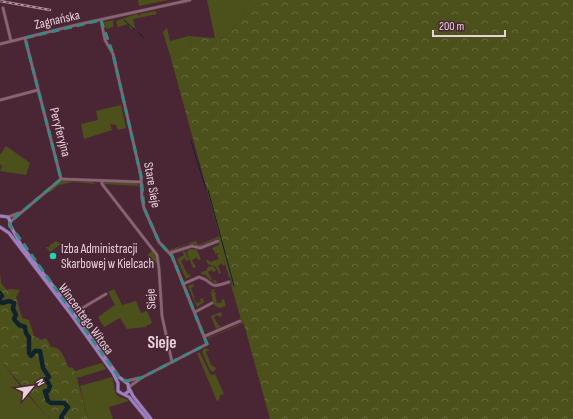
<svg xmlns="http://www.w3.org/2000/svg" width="573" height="419" font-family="'Sofia Sans Condensed',sans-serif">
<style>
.green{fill:#4c511c}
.forest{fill:url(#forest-crowns)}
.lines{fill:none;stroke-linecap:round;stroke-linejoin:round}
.stream{stroke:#10232d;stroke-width:1}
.river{stroke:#10232d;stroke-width:4.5}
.minor-casing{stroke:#624452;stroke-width:3.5}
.major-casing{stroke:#624452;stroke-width:4}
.minor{stroke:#8c6373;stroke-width:2.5}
.major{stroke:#9d7fc0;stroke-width:3}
.rail-casing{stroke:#ae929d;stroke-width:2.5}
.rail{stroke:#4a2635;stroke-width:1;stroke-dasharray:3;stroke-linecap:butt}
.marked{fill:none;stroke:#3a8883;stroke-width:3;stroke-dasharray:8 5;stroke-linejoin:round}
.poi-dot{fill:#1fd5b0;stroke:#4a2635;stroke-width:1.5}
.labels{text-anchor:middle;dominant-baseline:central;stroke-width:3;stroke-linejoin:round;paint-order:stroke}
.street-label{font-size:13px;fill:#e8d1d9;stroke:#4a2635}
.poi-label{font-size:13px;fill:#e8d1d9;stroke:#4a2635;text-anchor:start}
.district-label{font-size:17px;font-weight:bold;fill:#e8d1d9;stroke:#4a2635}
</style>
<defs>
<pattern id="forest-crowns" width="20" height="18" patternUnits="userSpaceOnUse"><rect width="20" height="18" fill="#4c511c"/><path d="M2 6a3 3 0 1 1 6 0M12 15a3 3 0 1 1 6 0" fill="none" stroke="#66693c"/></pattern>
</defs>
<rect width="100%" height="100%" fill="#4a2635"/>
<g class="green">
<polygon points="138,0 168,0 139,6"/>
<polygon points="207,0 250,0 239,22 225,37 215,38"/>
<polygon points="155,11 157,14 133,19 135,28 131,29 128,24 118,27 116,21 128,17 124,18 137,14 140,16 140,14"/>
<polygon points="115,20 113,21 115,21 113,21 113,27 106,29 105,23 107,22 104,24 104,22"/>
<polygon points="167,28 170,41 189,36 192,46 170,55 163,32"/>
<polygon points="121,105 126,128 118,130 116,125 110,124 112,130 84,139 81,124 98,120 96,111"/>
<polygon points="6,146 30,163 26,175 0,171 2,166 0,164 0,155"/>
<polygon points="63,181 92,182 96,184 73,182 59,185 49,193 49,190 58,182"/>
<polygon points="106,182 136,183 140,186 103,184 103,183"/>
<polygon points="220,236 244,323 209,338 209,341 208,335 210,337 242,323 231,285 232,284 230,277 229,277 221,250 225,265 223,266 222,263 218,266 221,273 219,274 216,267 208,264 206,260 208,260 210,262 219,259 217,255 220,253 215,254 215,252 212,248 219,245 219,238 201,245 201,247 196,246 196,244 188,244 171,251 169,250 196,241 198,245"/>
<polygon points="56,241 61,244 50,252 46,247 50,247 49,246"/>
<polygon points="192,249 197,250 201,259 198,260 197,257 192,260 196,267 193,268 186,251 188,253 188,250"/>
<polygon points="152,251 156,255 157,262 149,263 148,254"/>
<polygon points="182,251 185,252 189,260 186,261 185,258 181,261 188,275 190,274 191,276 186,279 177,259 184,255"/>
<polygon points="212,266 215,268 216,271 213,272 212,270 209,271 208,272 213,281 216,280 217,282 215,283 207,277 206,275 200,274 204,271 206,271 208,267"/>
<polygon points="193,284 194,286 191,288 196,303 201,302 200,299 203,298 204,302 197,307 188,286"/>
<polygon points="114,289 122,305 136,301 141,313 147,311 152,323 146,326 146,327 127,329 120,318 104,327 98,317 115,305 108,292"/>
<polygon points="212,289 215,290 213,292 212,290 212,293 214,292 217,293 215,294 217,303 222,303 221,300 224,299 226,306 219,308 213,304 211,292"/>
<polygon points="221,312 222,316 219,317 218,315 215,316 214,318 219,326 222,326 216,329 211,316"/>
<polygon points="204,348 209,350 209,351 206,351 206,352 211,365 216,368 215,370 213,372 210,370 202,352"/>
<polygon points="197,353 200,353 210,374 212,375 215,374 224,394 220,395 219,400 217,401"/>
<path d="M0,357C13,380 32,399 49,419H0Z"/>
<polygon points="102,363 106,369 77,378 75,371"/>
<path d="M112,377C114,382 114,392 117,395C121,399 126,398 129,401L109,407L113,419H88L80,386Z"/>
</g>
<g class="forest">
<polygon points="250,0 573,0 573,419 270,419 170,55 192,46 189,36 211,38 225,37 239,22"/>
<path d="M0,272L1,283L7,290L10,289L20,290L16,297L22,318L29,320L34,336L41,340L46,338L51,347C62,347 64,358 68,367L73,368L75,371L88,419H49L4,364L0,357Z"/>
</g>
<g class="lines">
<g class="stream">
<polyline points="124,20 134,29"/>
<polyline points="138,32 143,37"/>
<polyline points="191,141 206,189"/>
<polyline points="208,190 234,286"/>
</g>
<g class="river">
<polyline points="0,293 2,296 0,298"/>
<polyline points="0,301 2,303 9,301 14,303 13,309 16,315 14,319 19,325 25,327 26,333 29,337 29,353 31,356 35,351 40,351 43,368 49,377 46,379 50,386 48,391 45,391 48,401 51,403 64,403 68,407 61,417 62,419"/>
</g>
<g class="minor-casing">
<g id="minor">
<polyline points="3,8 11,41"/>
<polyline points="101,20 105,40 113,54 141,176 142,199 144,208 159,242 172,256 207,344 141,378 129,387"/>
<polyline points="25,38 61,179"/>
<polyline points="0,44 76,25 190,0"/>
<polyline points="0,100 38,90"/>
<polyline points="61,179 141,182"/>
<polyline points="102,181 102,184 157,255 159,269 162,316 172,362"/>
<polyline points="8,217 19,213"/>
<polyline points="10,222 61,179"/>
<polyline points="170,253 192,246 200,248 218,241"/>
<path d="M183,284L199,277C216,282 206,290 229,282"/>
<polyline points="195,312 212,303"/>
<polyline points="74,313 106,294"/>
<polyline points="205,336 240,321"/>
<polyline points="127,381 139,378"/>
</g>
</g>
<g class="major-casing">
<g id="major">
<polyline points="0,216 8,217 10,221 10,226"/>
<polyline points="10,225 21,245 67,304 119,377 128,384 129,391 125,394"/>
<polyline points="0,227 9,233 70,313 113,373 118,383 118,391 121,393 129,397 147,419"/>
<polyline points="129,388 133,396 151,419"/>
</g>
</g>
<use href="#minor" class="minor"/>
<use href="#major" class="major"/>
<g class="rail-casing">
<polyline id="rail" points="0,1 50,10"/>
</g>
<use href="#rail" class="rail"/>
</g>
<path class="marked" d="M101,20L113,54L141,176L144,208L159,242L172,256L207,344L141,378L126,381L119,377L10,225L11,221L61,179L25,38Z"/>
<circle class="poi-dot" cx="53" cy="256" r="4"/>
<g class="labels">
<g class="street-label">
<text transform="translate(57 20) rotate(-13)">Zagnańska</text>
<text transform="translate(60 132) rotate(75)">Peryferyjna</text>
<text transform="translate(152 185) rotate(80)">Stare Sieje</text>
<text transform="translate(151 299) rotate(-94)">Sieje</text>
<text transform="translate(86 319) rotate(54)">Wincentego Witosa</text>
</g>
<g class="poi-label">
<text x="61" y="249">Izba Administracji<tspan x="61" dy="15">Skarbowej w Kielcach</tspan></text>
</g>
<g class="district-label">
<text x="162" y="343">Sieje</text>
</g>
</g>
<g transform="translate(32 387) rotate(61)" stroke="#4a2635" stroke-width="3" paint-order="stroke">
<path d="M0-3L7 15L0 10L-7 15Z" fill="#e8d1d9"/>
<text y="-6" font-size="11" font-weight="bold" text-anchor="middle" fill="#e8d1d9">N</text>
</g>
<path d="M433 30v6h72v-6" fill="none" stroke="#e8d1d9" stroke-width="2"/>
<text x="439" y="30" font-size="12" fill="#e8d1d9" stroke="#4a2635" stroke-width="3" paint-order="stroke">200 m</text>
</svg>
